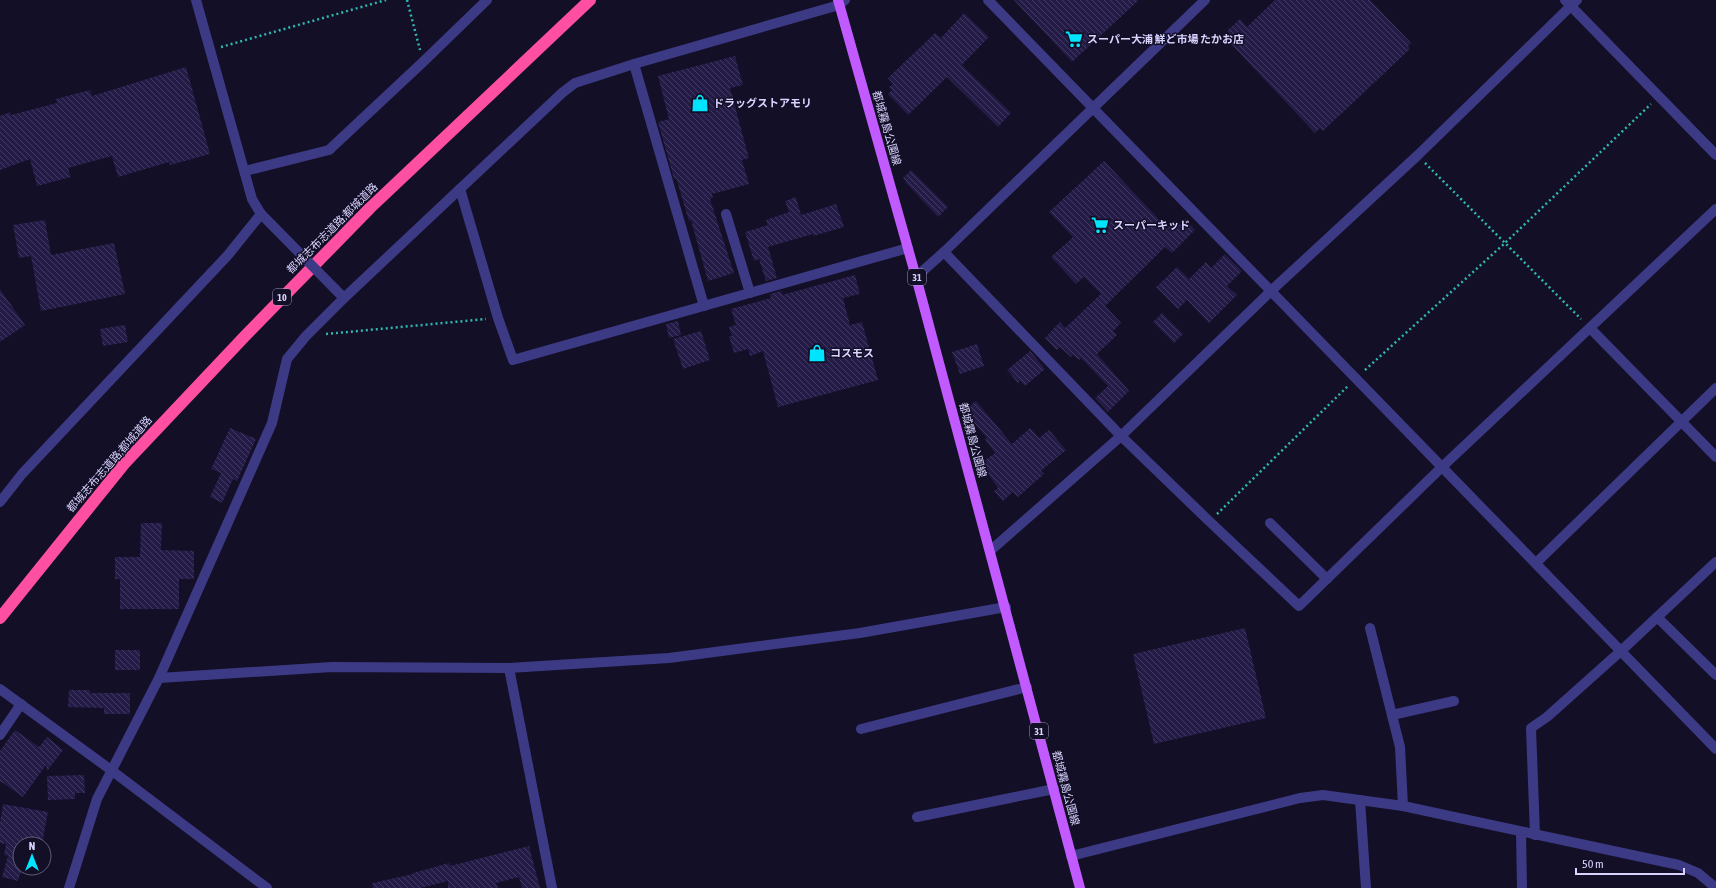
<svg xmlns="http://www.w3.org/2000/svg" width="1716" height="888" font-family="'Asap Condensed','Noto Sans JP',sans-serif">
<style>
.building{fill:url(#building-back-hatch)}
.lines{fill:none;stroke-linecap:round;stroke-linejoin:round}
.path{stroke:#2fb8b0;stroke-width:2.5;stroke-dasharray:2 3;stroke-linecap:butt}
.minor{stroke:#3d3a85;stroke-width:10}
.major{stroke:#c25bff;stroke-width:10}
.highway{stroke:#ff4fa3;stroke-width:12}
.minor-bridge{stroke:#3d3a85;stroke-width:10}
.labels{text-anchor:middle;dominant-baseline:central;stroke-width:3;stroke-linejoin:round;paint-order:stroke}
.shield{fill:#130f26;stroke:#9e99be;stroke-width:1}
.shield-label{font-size:10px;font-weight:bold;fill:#d9d4ff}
.poi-label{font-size:11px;font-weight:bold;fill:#d9d4ff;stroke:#130f26;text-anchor:start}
.street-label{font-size:11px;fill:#d9d4ff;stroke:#130f26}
</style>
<defs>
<pattern id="building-back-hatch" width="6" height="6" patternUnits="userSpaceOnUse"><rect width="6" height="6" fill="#241b47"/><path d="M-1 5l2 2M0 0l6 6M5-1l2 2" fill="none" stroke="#433b63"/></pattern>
</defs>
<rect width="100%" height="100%" fill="#130f26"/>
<g class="building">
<polygon points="1014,0 1139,0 1072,62"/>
<polygon points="1275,0 1370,0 1411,43 1408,46 1410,49 1323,131 1320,128 1315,133 1230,43 1234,39 1227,31 1240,19 1247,27"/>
<polygon points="964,13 989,37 962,65 1011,113 998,127 947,77 908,115 888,94 892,90 889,87 893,84 888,78 935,33 941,38"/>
<polygon points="735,56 743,85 730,88 749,158 742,160 749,184 712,194 713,198 710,199 734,273 708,281 691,220 689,221 676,178 674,179 658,122 669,119 658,76"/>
<polygon points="186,67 210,154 170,165 169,162 118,177 112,156 68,168 71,177 37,186 30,159 0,170 0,116 10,112 11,115 57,103 56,99 90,90 92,96"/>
<polygon points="1104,161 1167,228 1175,221 1179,225 1185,219 1195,230 1172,253 1165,247 1105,306 1121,323 1113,331 1117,335 1097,354 1129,391 1108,412 1095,398 1108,386 1081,358 1079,360 1073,355 1071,357 1060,347 1057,350 1045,338 1060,322 1065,328 1101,294 1084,277 1076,284 1051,257 1073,237 1049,212"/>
<polygon points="911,170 948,207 938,217 905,182 906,181 903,178"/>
<polygon points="796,197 801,215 836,204 844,227 813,236 813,234 768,247 777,278 766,281 759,259 754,261 745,232 768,225 766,220 789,212 785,201"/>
<polygon points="45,220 51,255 114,243 125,294 41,311 31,256 19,258 13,225"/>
<polygon points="1225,254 1242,271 1227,286 1237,295 1209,323 1187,300 1178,309 1156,287 1177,267 1189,279 1206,262 1211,268"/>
<polygon points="855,275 860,294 843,298 850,325 862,322 878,380 778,407 763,351 750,356 748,349 734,353 729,336 732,336 729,327 736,325 731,309 771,298 770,294 781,291 782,295"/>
<polygon points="0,289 25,325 0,342"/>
<polygon points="1162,313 1183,334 1174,343 1153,322"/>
<polygon points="678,321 681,335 669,338 666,324"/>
<polygon points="125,325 128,342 103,346 100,329"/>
<polygon points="701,331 710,360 683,369 673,339"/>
<polygon points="977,344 984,366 960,374 952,352"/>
<polygon points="1030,351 1045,369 1025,386 1020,381 1018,383 1007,370"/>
<polygon points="976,401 1012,444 1030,428 1039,438 1049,430 1066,450 1041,471 1044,474 1018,497 1013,492 1003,501 994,491 998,488 981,463 995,453 985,439 987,438 964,411"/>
<polygon points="230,428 256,439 237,481 233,479 222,503 210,497 221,473 211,469"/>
<polygon points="141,523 162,523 161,550 194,551 194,579 179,579 179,609 120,609 120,579 115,579 115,557 140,557"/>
<polygon points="1245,628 1266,718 1154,744 1133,654"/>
<rect x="115" y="650" width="25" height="20"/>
<polygon points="69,690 90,690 90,693 130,693 130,714 104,714 104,708 68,707"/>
<polygon points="15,730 39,747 47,737 63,750 47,771 46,765 23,797 0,781 0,751"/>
<polygon points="84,775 85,793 75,793 75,799 48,800 47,776"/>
<polygon points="3,804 48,812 42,844 20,844 20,868 22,868 18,881 2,877 8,856 4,855 6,844 0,843 0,823"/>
<polygon points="529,846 540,888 522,888 519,877 496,883 498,888 448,888 448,881 421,888 373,888 372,883 413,874 413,873 449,863 450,866"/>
</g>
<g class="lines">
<g class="path">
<polyline points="407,0 420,50"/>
<polyline points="221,47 386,0"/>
<polyline points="1425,163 1581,319"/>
<polyline points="326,334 486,319"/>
<polyline points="1365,370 1505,243 1651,104"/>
<polyline points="1217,514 1348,386"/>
</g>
<g class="minor">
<polyline points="196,0 252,199 261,214 271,224"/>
<polyline points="988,0 1716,749"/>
<polyline points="1205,0 944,252 1121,436 1209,521 1299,606 1442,467 1716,209"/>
<polyline points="1565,0 1716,155"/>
<polyline points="634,64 704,306"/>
<polyline points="245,171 329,150 423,62 487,0"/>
<polyline points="460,189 498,318 513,360 908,248"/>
<polyline points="726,214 750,293"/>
<polyline points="916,277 944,252"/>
<polyline points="344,298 562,93 575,83 634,64 839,5 845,0"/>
<polyline points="1590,328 1716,457"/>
<polyline points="0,502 22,474 228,255 261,214"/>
<polyline points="1270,523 1327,579"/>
<polyline points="990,551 1121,436 1271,291 1418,155 1577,0"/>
<polyline points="1536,563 1716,388"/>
<polyline points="1657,617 1716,675"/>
<polyline points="1370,628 1400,747 1403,806"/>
<polyline points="509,668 552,888"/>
<polyline points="159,678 332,667 509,668 669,658 860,633 1006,607"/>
<polyline points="0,689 111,770 267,888"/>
<polyline points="1392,715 1454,701"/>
<polyline points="861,729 1027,687"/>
<polyline points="0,735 21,704"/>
<polyline points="1360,800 1366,888"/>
<polyline points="917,817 1054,789"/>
<polyline points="1521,832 1522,888"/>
<polyline points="1535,835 1531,728 1547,717 1622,650 1716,562"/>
<polyline points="1071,856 1300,798 1323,795 1403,806 1679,865 1698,873 1716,888"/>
<polyline points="69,888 97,799 159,678 272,423 287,359 306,336 344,298 335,289"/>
</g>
<polyline class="major" points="838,0 916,277 1080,888"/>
<polyline class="highway" points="0,618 124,464 245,336 370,208 590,0"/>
<polyline class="minor-bridge" points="271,224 335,289"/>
</g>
<defs>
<g id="supermarket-bare" transform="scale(1.38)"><path d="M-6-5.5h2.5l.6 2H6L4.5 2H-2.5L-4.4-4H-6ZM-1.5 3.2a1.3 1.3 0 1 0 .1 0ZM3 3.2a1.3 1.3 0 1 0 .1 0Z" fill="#00e5ff" stroke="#130f26" stroke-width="2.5" paint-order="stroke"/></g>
<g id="shop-bare" transform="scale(1.38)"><path d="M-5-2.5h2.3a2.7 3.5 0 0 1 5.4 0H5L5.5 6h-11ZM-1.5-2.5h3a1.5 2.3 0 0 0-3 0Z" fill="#00e5ff" stroke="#130f26" stroke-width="2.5" paint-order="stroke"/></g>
</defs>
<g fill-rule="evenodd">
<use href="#supermarket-bare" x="1074" y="39"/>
<use href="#shop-bare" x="700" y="103"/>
<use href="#supermarket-bare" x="1100" y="225"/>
<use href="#shop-bare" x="817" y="353"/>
</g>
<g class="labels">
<g class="shield">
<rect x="908" y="269" width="18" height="16" rx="3"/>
<rect x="273" y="289" width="18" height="16" rx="3"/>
<rect x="1030" y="723" width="18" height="16" rx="3"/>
</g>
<g class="shield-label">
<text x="917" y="277">31</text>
<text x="282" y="297">10</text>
<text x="1039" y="731">31</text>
</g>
<g class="poi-label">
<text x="1087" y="39">スーパー大浦 鮮ど市場 たかお店</text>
<text x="713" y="103">ドラッグストアモリ</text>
<text x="1113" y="225">スーパーキッド</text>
<text x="830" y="353">コスモス</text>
</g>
<g class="street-label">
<text transform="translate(887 128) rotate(74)">都城霧島公園線</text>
<text transform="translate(332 228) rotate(-45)">都城志布志道路;都城道路</text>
<text transform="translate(973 440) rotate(75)">都城霧島公園線</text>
<text transform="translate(109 464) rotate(-49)">都城志布志道路;都城道路</text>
<text transform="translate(1066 788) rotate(75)">都城霧島公園線</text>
</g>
</g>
<g transform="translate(32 856)"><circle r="19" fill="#130f26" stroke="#625e7d"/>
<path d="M0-3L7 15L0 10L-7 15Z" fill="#00e5ff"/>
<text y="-6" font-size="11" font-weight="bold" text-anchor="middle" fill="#d9d4ff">N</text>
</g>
<path d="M1576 868v6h108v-6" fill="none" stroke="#d9d4ff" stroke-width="2"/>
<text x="1582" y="868" font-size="12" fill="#d9d4ff" stroke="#130f26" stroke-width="3" paint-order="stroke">50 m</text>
</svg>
